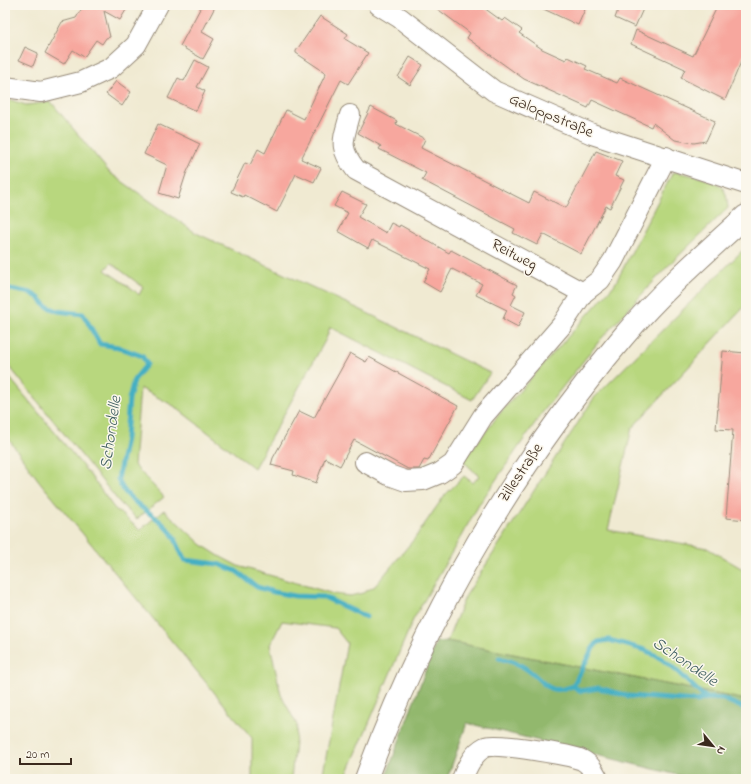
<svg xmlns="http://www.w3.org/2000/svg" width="751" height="784" font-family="'Indie Flower',sans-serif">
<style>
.green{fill:#b8d77e;stroke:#7a804e;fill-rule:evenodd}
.forest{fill:#92b86d;stroke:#667146}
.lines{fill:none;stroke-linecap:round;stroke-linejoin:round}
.stream{stroke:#44afc3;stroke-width:5}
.building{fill:#f7a79e}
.minor-casing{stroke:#968a78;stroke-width:22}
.major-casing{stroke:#968a78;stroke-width:24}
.minor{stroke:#fff;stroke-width:20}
.major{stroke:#fff;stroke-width:22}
.labels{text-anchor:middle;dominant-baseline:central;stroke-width:3;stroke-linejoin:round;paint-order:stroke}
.street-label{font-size:16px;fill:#3b2a1e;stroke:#fbf7ec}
.water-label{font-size:17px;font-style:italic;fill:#3f5f60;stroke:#fbf7ec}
</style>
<rect width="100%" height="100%" fill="#fbf7ec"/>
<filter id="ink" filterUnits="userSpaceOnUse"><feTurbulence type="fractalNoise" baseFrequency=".025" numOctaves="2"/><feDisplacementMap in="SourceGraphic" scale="8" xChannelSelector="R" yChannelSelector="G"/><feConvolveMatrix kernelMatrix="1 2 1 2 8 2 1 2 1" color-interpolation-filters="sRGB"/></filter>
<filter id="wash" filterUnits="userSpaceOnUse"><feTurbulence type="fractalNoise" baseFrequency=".012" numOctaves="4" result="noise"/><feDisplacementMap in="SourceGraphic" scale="16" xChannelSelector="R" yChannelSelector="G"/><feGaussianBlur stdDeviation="0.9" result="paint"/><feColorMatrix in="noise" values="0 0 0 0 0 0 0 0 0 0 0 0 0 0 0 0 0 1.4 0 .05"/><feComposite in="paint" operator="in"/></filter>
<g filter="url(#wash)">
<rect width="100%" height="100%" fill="#f0ead2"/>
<g class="green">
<path d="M5,98L26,105L51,102L110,173L196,233L359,309L490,373L472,400L330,327L326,339L254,468L174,406L140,388L134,465L164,497L137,519L120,503L5,361ZM111,263L143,287L139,295L134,290L105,270Z"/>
<path d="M673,172C684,173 711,179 719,185C727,190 727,200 728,208L666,268L600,340L542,413L480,503L413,620L345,779H320L323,773L347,643L335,628L282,621L270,645L281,695L297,725L291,779H252V738L39,481L5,434V372L90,475L114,508L140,530L164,510L202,545L219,556L238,566L334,594L350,596L363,593L375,586L415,538L444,496L464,476L473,483L479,476L463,461L501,412L615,284Z"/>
<polygon points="746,247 746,305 632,428 608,530 707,548 746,571 746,700 447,641 465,597 594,398"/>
</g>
<polygon class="forest" points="447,641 746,700 746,779 694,779 467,723 447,779 385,779 436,642"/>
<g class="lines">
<g class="stream">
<path d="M5,288L31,293L39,298L46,306L58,311L83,314L100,344L118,347L142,356L147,364L134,380L129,399L126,438L118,479C125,501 152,512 167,528C177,537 178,549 185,560L218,564L236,571L257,587L274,592L295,596L324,597L366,617"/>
<path d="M499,658C510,661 519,663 528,670C546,683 547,696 573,686L593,648L598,642L609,640L645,650L662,659L677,671L701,694L707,698L723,699L746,709"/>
<polyline points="573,686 581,691 599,688 628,696 697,701 707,698"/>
</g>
</g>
<g id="blocks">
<g class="building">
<polygon points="84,5 129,5 120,20 104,11 110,37 106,38 102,44 96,40 84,57 73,50 64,64 45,53 62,22 76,18"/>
<polygon points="202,5 216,5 202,32 214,39 203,59 180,46"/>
<polygon points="432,5 480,5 502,21 505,18 522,30 519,33 542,49 566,60 568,57 587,66 585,69 617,83 620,78 715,121 706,141 694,143 675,140 653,123 651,127 592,100 588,108 524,79 467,38 470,33"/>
<polygon points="535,5 587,5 578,25"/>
<polygon points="620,5 635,5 643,9 635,27 615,18"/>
<polygon points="718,5 746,5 746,50 725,100 681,78 685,69 631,44 636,30 693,56"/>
<polygon points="320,16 348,34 345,39 368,53 348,84 341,80 301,159 321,168 314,182 296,174 277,212 244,195 243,197 231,192 245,163 250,165 258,149 265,153 286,110 304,119 326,73 296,53 296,51"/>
<polygon points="25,47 38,53 33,66 19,60"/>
<polygon points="410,57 423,65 410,85 398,77"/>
<polygon points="195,60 208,67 197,87 205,91 196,111 168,98 178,78 184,81"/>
<polygon points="116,81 131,92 122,106 106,94"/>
<polygon points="371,107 397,121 396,124 425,139 421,148 529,203 534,192 566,208 596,151 622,161 615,176 624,180 610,208 606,206 581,254 543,234 537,245 513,233 515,229 422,180 426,173 379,149 381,146 358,133"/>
<polygon points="158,124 200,144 186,174 178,199 159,193 167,165 144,154"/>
<polygon points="342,192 366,204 358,217 386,233 391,223 399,227 400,225 449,253 451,250 517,285 513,293 516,295 511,305 525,312 518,327 503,319 507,310 476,295 482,284 452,269 440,292 423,282 430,269 372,240 368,248 338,231 348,213 334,206"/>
<polygon points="723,351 746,353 746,520 726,518 733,430 716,429"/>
<polygon points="350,353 366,362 369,357 458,406 428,461 424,460 419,469 408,469 354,440 340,466 325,458 316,483 293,475 294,471 271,465 273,458 299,411 314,418"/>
</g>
</g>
</g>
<g filter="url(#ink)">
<use href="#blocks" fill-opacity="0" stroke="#968a78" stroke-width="1"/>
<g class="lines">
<g class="minor-casing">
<g id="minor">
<polyline points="379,5 400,18 494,91 592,134 746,184"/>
<polyline points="5,87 41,92 81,82 111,68 136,45 158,5"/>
<path d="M350,115C343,141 338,147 356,170L583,293"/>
<polyline points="365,462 389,475 406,481 423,480 440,473 453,464 483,416 562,325 583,293 600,280 613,261 666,157"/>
<path d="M462,779C467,767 473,753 485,747C495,742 571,755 582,760C590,764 594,771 598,779"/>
</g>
</g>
<g class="major-casing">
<path id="major" d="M366,779C425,618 513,468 623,337C660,293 704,254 746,216"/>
</g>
<use href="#minor" class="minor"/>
<use href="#major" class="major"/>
</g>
</g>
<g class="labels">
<g class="street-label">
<text transform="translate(551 116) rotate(23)">Galoppstraße</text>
<text transform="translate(514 255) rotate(28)">Reitweg</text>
<text transform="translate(521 473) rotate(-56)">Zillestraße</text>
</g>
<g class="water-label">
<text transform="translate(111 433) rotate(-82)">Schondelle</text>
<text transform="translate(685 662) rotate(34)">Schondelle</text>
</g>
</g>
<rect width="751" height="784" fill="none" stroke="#fbf7ec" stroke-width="20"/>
<g transform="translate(713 746) rotate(119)" stroke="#fbf7ec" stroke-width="3" paint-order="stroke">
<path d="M0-3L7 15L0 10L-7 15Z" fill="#3b2a1e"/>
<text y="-6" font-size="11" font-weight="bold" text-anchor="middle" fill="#3b2a1e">N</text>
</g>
<path d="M20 758v6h51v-6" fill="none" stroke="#3b2a1e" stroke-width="2"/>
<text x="26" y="758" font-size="12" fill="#3b2a1e" stroke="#fbf7ec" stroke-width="3" paint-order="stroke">20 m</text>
</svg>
